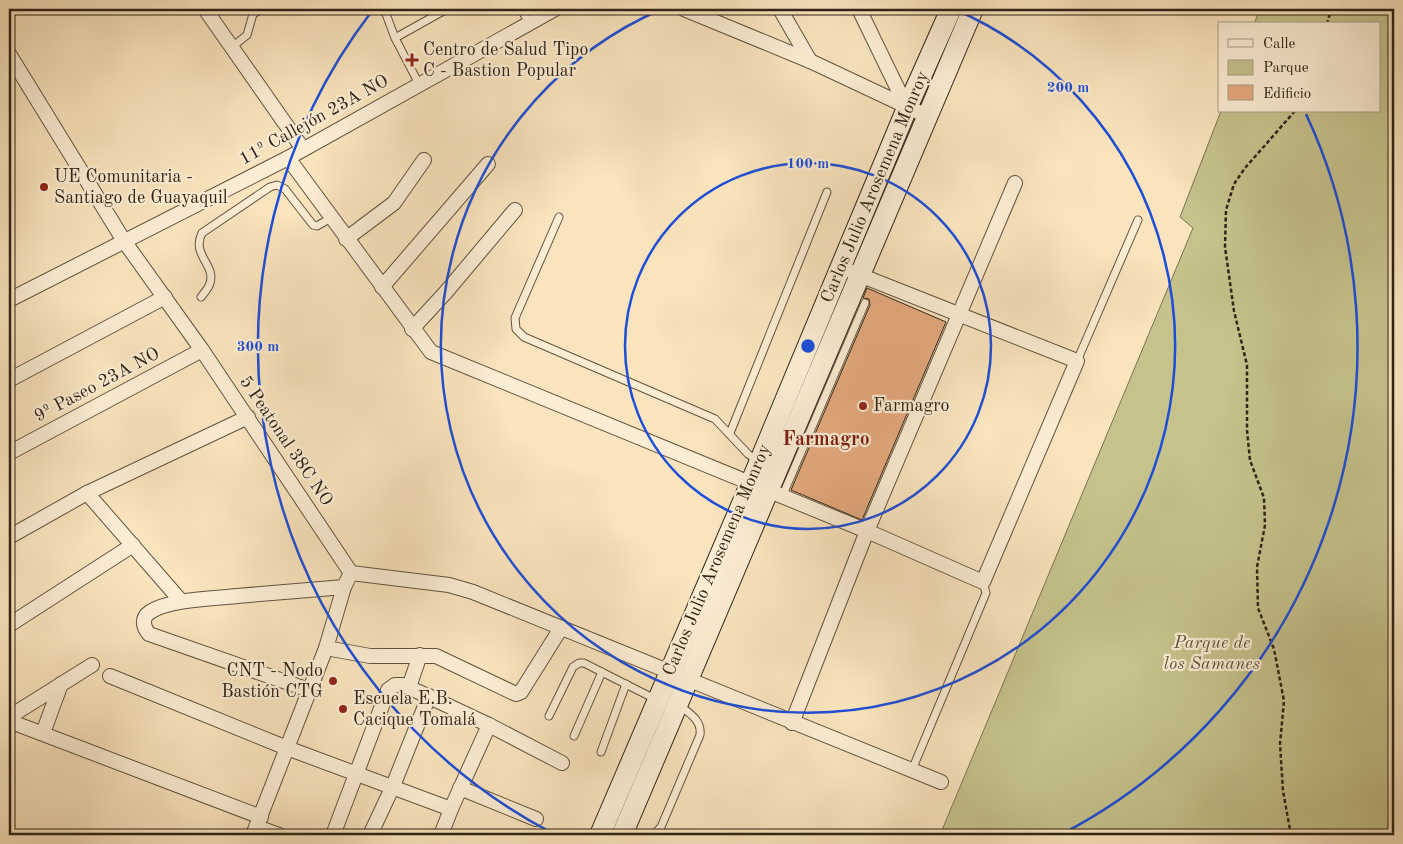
<svg xmlns="http://www.w3.org/2000/svg" width="1403" height="844" font-family="'Old Standard TT',serif">
<style>
.green{fill:#c5c28c;stroke:#7a7251}
.building{fill:#e5a97f;stroke:#2e2316}
.lines{fill:none;stroke-linecap:round;stroke-linejoin:round}
.lane-casing{stroke:#615340;stroke-width:9}
.street-casing{stroke:#615340;stroke-width:16}
.secondary-casing{stroke:#2e2316;stroke-width:22}
.path{stroke:#2e2316;stroke-width:2.5;stroke-dasharray:4 2.5;stroke-linecap:butt}
.lane{stroke:#fbedd4;stroke-width:7}
.street{stroke:#fbedd4;stroke-width:14}
.secondary{stroke:#fbedd4;stroke-width:20}
.ring{fill:none;stroke:#1d4ed8;stroke-width:2.5}
.poi-dot{fill:#8f2418;stroke:#fbedd4;stroke-width:2}
.labels{text-anchor:middle;dominant-baseline:central;stroke-width:4.5;stroke-linejoin:round;paint-order:stroke}
.poi-label{font-size:18px;fill:#2e2316;stroke:#fbedd4;text-anchor:start}
.street-label{font-size:18px;fill:#2e2316;stroke:#fbedd4}
.park-label{font-size:18px;font-style:italic;fill:#5b5339;stroke:#fbedd4}
.quarter-label{font-size:20px;font-weight:bold;fill:#7a1f14;stroke:#fbedd4}
.centre{fill:#1d4ed8;stroke:#fbedd4;stroke-width:2.5}
.ring-label{font-size:15px;text-anchor:middle;font-weight:bold;fill:#1d4ed8;stroke:#fbedd4;stroke-width:4.5;stroke-linejoin:round;paint-order:stroke}
</style>
<rect width="100%" height="100%" fill="#f9e4bd"/>
<filter id="stains"><feTurbulence type="fractalNoise" baseFrequency=".004" numOctaves="4"/><feColorMatrix values="0 0 0 0 .2 0 0 0 0 .09 0 0 0 0 .02 0 0 0 .5 -.17"/></filter>
<radialGradient id="worn" r=".72"><stop offset=".6" stop-color="#630" stop-opacity="0"/><stop offset="1" stop-color="#630" stop-opacity=".3"/></radialGradient>
<polygon class="green" points="1260,9 1394,9 1394,835 940,835 1193,228 1180,217 1221,111 1379,111 1379,24 1254,24"/>
<polygon class="building" points="867,288 946,322 862,520 791,490 870,305 869,299 863,298"/>
<g class="lines">
<g class="lane-casing">
<g id="lane">
<polyline points="381,9 386,14 395,38 419,84"/>
<polyline points="521,9 529,23"/>
<polyline points="395,38 447,9"/>
<polyline points="232,47 247,35 253,14 262,9"/>
<polyline points="559,217 515,318 516,329 524,337 715,419 748,454 758,461"/>
<path d="M201,297C204,293 209,288 210,283C216,265 191,255 202,233L270,187L277,185L285,189L313,225L317,226L331,218"/>
<polyline points="1077,361 1138,220"/>
<polyline points="730,433 827,192"/>
<polyline points="782,497 865,303"/>
<polyline points="549,716 573,667 579,663 584,663 655,699"/>
<polyline points="574,736 602,672"/>
<polyline points="601,752 626,684"/>
<polyline points="912,770 986,593 983,582"/>
<path d="M648,835L655,833L661,827L700,735C702,720 689,713 679,705"/>
</g>
</g>
<g class="street-casing">
<g id="street">
<polyline points="205,9 303,149"/>
<polyline points="684,9 810,61 927,116"/>
<polyline points="780,9 810,61"/>
<polyline points="859,9 907,108"/>
<polyline points="9,54 124,241 202,350 351,573"/>
<polyline points="288,158 431,352 867,531 983,582 1077,361 852,272"/>
<polyline points="346,239 394,203 424,160"/>
<polyline points="382,287 488,164"/>
<polyline points="9,300 288,158 555,9"/>
<polyline points="412,329 446,292 515,210"/>
<polyline points="9,380 165,297"/>
<polyline points="9,453 202,350"/>
<polyline points="87,493 181,601"/>
<polyline points="9,537 87,493 248,417"/>
<polyline points="9,625 133,545"/>
<polyline points="326,648 370,656 436,656 516,694 521,692 561,628"/>
<polyline points="110,676 287,748 451,809"/>
<polyline points="409,687 420,655"/>
<path d="M309,690L149,634C143,627 141,618 150,612C170,599 213,599 237,596C273,593 308,590 344,587"/>
<polyline points="9,717 92,665"/>
<polyline points="9,721 261,817"/>
<polyline points="792,723 867,531 1015,183"/>
<polyline points="43,733 61,684"/>
<polyline points="460,788 536,819"/>
<polyline points="257,827 279,835"/>
<polyline points="253,835 326,648 344,587 351,573 449,585 473,592 941,782"/>
<polyline points="333,835 388,690 395,685 404,685 489,725 562,763"/>
<polyline points="370,835 393,786 429,696"/>
<polyline points="441,835 451,809 489,725"/>
</g>
</g>
<g class="secondary-casing">
<g id="secondary">
<polyline points="600,835 744,499 907,108 951,9"/>
<polyline points="622,835 973,9"/>
</g>
</g>
<g class="path">
<polyline points="1327,24 1331,9"/>
<polyline points="1291,835 1283,791 1280,744 1284,701 1274,649 1258,608 1257,567 1265,525 1264,498 1250,460 1247,430 1247,365 1234,311 1225,247 1226,210 1234,184 1245,168 1295,111"/>
</g>
<use href="#lane" class="lane"/>
<use href="#street" class="street"/>
<use href="#secondary" class="secondary"/>
</g>
<g class="ring">
<circle cx="808" cy="346" r="183"/>
<path d="M954 9A367 367 0 1 1 662 9"/>
<path d="M554 834A550 550 0 0 1 372 11M1306 114A550 550 0 0 1 1062 834"/>
</g>
<g class="poi-dot">
<path d="M409.5 52.5h5v5h5v5h-5v5h-5v-5h-5v-5h5z"/>
<circle cx="44" cy="187" r="5"/>
<circle cx="863" cy="406" r="5"/>
<circle cx="333" cy="681" r="5"/>
<circle cx="343" cy="709" r="5"/>
</g>
<g class="labels">
<g class="poi-label">
<text x="423" y="50">Centro de Salud Tipo<tspan x="423" dy="21">C - Bastion Popular</tspan></text>
<text x="54" y="177">UE Comunitaria -<tspan x="54" dy="21">Santiago de Guayaquil</tspan></text>
<text x="873" y="406">Farmagro</text>
<text x="323" y="671" text-anchor="end">CNT - Nodo<tspan x="323" dy="21">Bastión CTG</tspan></text>
<text x="353" y="699">Escuela E.B.<tspan x="353" dy="21">Cacique Tomalá</tspan></text>
</g>
<g class="street-label">
<text transform="translate(314 120) rotate(-29)">11º Callejón 23A NO</text>
<text transform="translate(875 187) rotate(-67)">Carlos Julio Arosemena Monroy</text>
<text transform="translate(97 385) rotate(-28)">9º Paseo 23A NO</text>
<text transform="translate(286 441) rotate(56)">5 Peatonal 38C NO</text>
<text transform="translate(717 560) rotate(-67)">Carlos Julio Arosemena Monroy</text>
</g>
<g class="park-label">
<text x="1212" y="643">Parque de<tspan x="1212" dy="21">los Samanes</tspan></text>
</g>
<g class="quarter-label">
<text x="826" y="440">Farmagro</text>
</g>
</g>
<circle cx="808" cy="346" r="8" class="centre"/>
<g class="ring-label">
<text x="1068" y="92">200 m</text>
<text x="808" y="168">100 m</text>
<text x="258" y="351">300 m</text>
</g>
<rect width="1403" height="844" fill="none" stroke="#f9e4bd" stroke-width="30"/>
<rect x="10" y="10" width="1383" height="824" fill="none" stroke="#2e2316" stroke-width="2.5"/>
<rect x="15" y="15" width="1373" height="814" fill="none" stroke="#2e2316"/>
<rect x="1218" y="22" width="162" height="90" fill="#fbedd4" stroke="#a99c88"/>
<rect x="1228" y="39" width="25" height="8" fill="#fbedd4" stroke="#a99c88"/>
<text x="1263" y="48" font-size="15" fill="#2e2316">Calle</text>
<rect x="1228" y="60" width="25" height="15" fill="#c5c28c" stroke="#a99c88"/>
<text x="1263" y="72" font-size="15" fill="#2e2316">Parque</text>
<rect x="1228" y="85" width="25" height="15" fill="#e5a97f" stroke="#a99c88"/>
<text x="1263" y="98" font-size="15" fill="#2e2316">Edificio</text>
<rect width="100%" height="100%" filter="url(#stains)"/>
<rect width="100%" height="100%" fill="url(#worn)"/>
</svg>
